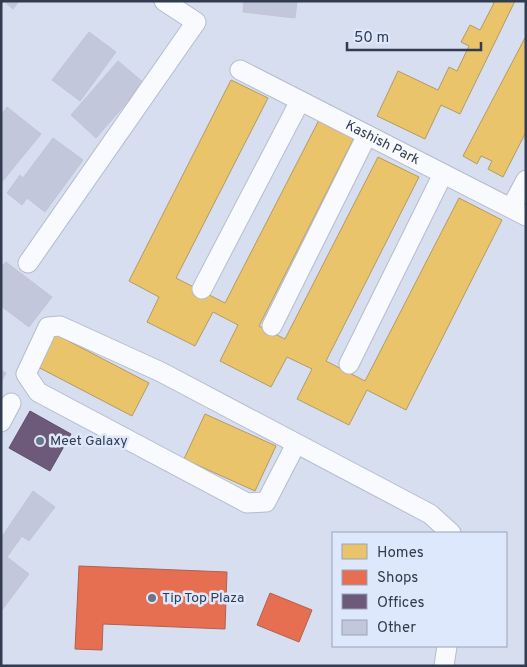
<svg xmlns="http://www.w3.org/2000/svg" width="527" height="667" font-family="Overpass,sans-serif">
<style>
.homes{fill:#e9c46a;stroke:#b29b62}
.shops{fill:#e76f51;stroke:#b16051}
.offices{fill:#6d597a;stroke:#5b506d}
.building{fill:#c3c7dc;stroke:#c1c5d7}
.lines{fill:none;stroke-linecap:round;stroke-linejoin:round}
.minor-casing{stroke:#b4bccd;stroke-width:21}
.minor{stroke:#f9fafd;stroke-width:19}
.poi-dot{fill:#6b7588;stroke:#dee8fd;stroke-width:2}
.labels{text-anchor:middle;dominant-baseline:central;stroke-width:5;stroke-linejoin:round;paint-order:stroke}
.street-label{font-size:14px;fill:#323c50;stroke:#dee8fd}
.poi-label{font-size:14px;fill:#323c50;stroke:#dee8fd;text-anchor:start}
</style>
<rect width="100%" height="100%" fill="#d6def0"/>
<g class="homes">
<polygon points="491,1 515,1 460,114 441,105 425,139 377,116 398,71 438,90 449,67 457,71 469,46 461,42 470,25 480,30 494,3"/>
<polygon points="526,36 526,132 503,177 488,169 492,161 481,156 477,164 463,156"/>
<polygon points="231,80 268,98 176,278 225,303 319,120 354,138 259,326 285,339 378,157 419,177 326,361 365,381 459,198 502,220 406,410 367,390 349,425 297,399 312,369 287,357 271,387 220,361 238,325 213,312 195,346 147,322 159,297 129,281"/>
<polygon points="53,333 149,383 132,416 36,366"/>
<polygon points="205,414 276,446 255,491 184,459"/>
</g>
<g class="shops">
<polygon points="79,566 227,572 225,629 103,624 102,650 75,649"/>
<polygon points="270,593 312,610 299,642 257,625"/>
</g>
<polygon class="offices" points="30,411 71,434 50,471 9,448"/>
<g class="building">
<polygon points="1,1 19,1 13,9 4,1 1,5"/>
<polygon points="244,1 297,1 295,18 243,12"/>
<polygon points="89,32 116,52 80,101 52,80"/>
<polygon points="118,61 144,83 96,138 71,115"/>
<polygon points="7,107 41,134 1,183 1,115"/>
<polygon points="53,138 83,160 45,212 27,198 22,205 7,193 20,175 23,178"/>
<polygon points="6,262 52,297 29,327 1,306 1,267"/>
<polygon points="1,370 6,373 1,382"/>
<polygon points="33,491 55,507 29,541 22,536 7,557 29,574 2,610 1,538"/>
</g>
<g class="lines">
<g class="minor-casing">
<g id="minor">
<path id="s1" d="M240,70L526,216"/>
<polyline points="511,208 526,180"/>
<polyline points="28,263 196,22 164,1"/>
<polyline points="202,289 300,101"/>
<polyline points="272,326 367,135"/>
<polyline points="349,364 443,174"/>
<polyline points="1,422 11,403"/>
<polyline points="296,444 266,502 247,503 38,392 26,374 48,327 60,326 161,372 430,514 451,533"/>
<polyline points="444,666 447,646"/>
</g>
</g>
<use href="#minor" class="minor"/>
</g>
<g class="poi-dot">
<circle cx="40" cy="441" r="5"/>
<circle cx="152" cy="598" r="5"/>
</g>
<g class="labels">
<g class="street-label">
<text stroke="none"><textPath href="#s1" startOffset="160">Kashish Park</textPath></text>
</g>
<g class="poi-label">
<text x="50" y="441">Meet Galaxy</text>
<text x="162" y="598">Tip Top Plaza</text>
</g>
</g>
<rect width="527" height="667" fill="none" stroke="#323c50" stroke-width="5"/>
<rect x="332" y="532" width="175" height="115" fill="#dee8fd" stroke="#99a3b8"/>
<rect x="342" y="544" width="25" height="15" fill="#e9c46a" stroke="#99a3b8"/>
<text x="377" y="557" font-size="15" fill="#323c50">Homes</text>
<rect x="342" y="570" width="25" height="15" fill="#e76f51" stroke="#99a3b8"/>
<text x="377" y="582" font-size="15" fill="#323c50">Shops</text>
<rect x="342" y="594" width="25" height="15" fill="#6d597a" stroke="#99a3b8"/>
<text x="377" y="607" font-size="15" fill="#323c50">Offices</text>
<rect x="342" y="620" width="25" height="15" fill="#c3c7dc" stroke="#99a3b8"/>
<text x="377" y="632" font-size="15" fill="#323c50">Other</text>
<path d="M347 42v8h134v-8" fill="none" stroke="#323c50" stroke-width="2.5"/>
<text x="354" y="42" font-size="15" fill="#323c50" stroke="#dee8fd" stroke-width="4" paint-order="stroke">50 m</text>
</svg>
